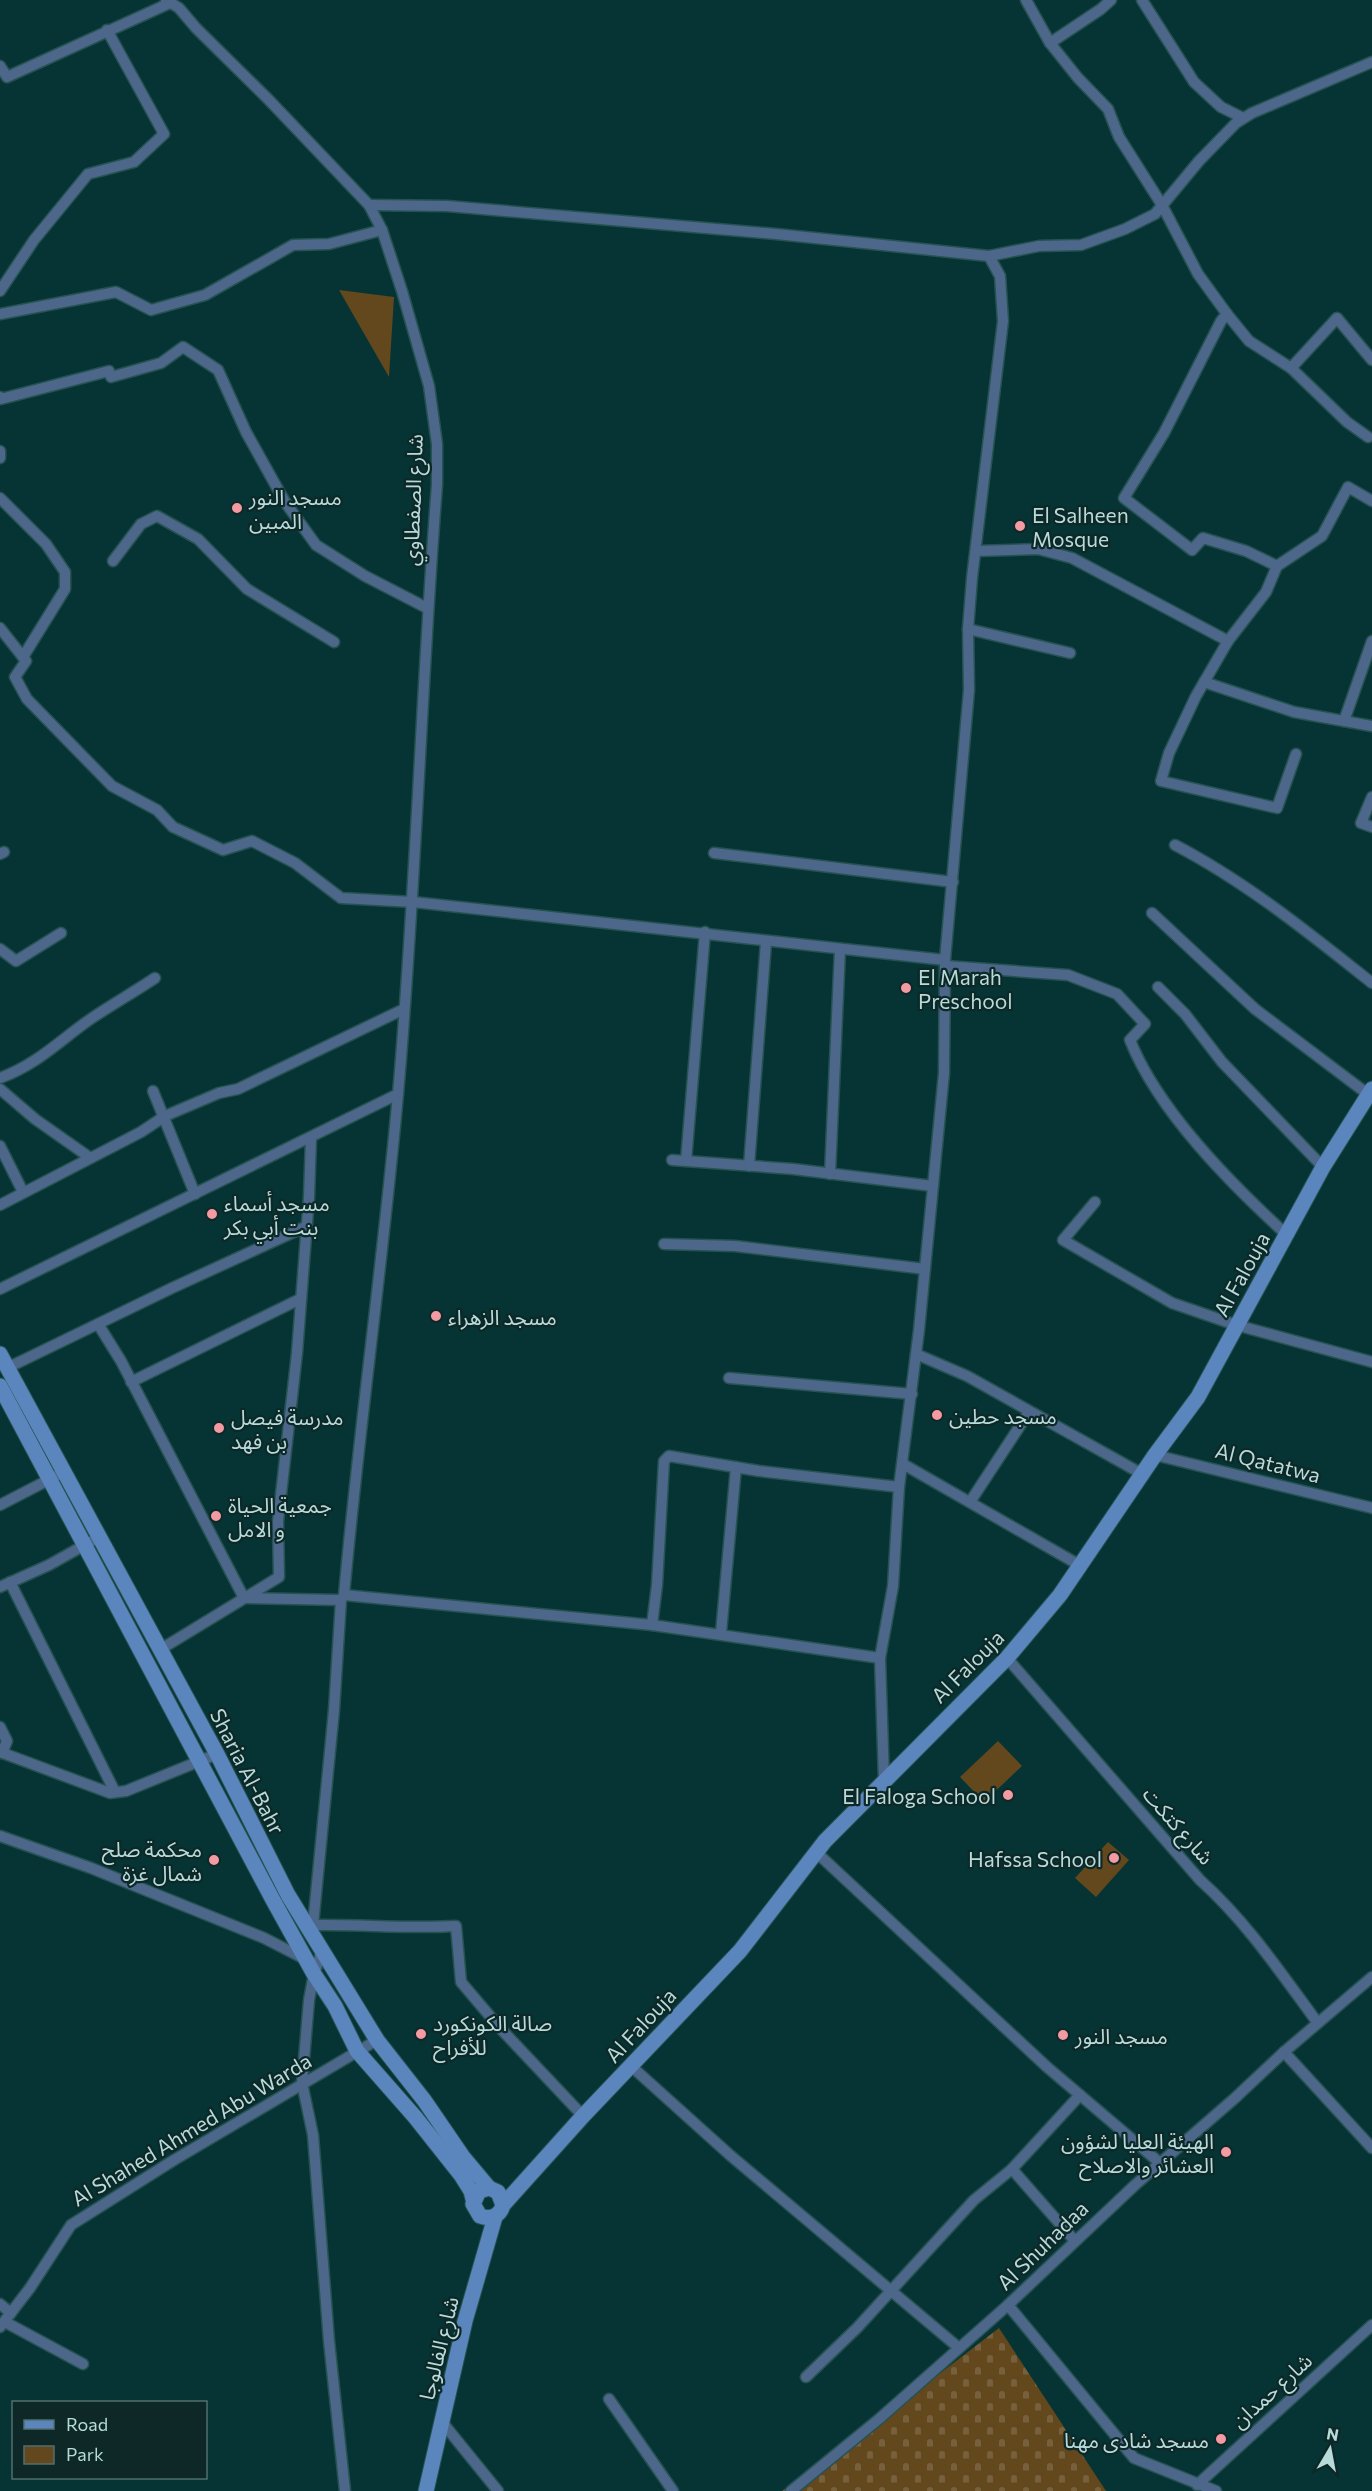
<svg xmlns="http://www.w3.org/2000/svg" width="1372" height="2491" font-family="Commissioner,'Noto Sans Arabic',sans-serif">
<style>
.green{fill:#63471d}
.cemetery{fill:url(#cemetery-stones)}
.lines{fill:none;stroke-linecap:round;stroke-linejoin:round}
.street-casing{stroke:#265252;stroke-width:13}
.secondary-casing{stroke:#265252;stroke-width:17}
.street{stroke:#4c6789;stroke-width:10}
.secondary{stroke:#5b86bd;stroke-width:15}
.poi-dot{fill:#f49aa2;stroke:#0e2727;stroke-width:2}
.labels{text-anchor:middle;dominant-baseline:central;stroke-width:4.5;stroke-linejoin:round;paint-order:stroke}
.poi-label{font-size:21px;fill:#b6dbda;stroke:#0e2727;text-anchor:start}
.street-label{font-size:21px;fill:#b6dbda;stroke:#0e2727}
</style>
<defs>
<pattern id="cemetery-stones" width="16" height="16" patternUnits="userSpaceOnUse" patternTransform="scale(1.5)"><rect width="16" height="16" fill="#63471d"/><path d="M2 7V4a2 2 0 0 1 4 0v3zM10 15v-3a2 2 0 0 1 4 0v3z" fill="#77613d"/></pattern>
</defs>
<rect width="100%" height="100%" fill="#063434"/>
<g class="green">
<polygon points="339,290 394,297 389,377"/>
<polygon points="998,1741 1022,1766 984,1802 960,1777"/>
<polygon points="1108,1842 1129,1860 1096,1897 1075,1878"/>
</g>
<polygon class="cemetery" points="999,2328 1106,2491 782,2491 835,2454"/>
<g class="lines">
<g class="street-casing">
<g id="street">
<path d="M166,0L179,8L196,28L268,99L369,205L382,230L402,291L429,386L437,444V485C421,688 416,891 398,1094C383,1262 359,1428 344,1595L341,1600L334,1710L313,1925L307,1926"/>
<polyline points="1026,0 1050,43 1078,78 1108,109 1119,137 1162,205 1198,274 1227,314 1249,341 1291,368 1337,318 1372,360"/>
<polyline points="1142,0 1194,82 1221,107 1243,118"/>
<polyline points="1050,43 1101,9 1111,0"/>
<polyline points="0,66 7,77 170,3"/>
<polyline points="369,205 447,206 776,234 989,256 1000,276 1003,321 972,578 968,629 969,690 945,960 944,1073 919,1330 899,1487 893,1586 880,1658 884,1780"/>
<polyline points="989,256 1039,246 1081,245 1125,229 1155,214 1199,161 1236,123 1252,113 1372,62"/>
<polyline points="0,291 34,240 88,174 134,162 164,134 107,30"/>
<polyline points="0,314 116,292 151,310 205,295 293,245 329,244 382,230"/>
<polyline points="1227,314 1221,321 1164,433 1124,498 1192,550 1203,538 1246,551 1277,566"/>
<polyline points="1291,368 1347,422 1368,437"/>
<polyline points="0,397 1,399 109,371 111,377 161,363 183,347 218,370 246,432 285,502 316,545 365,576 427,608"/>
<polyline points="0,451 0,458"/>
<polyline points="0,498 46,544 65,572 65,589 23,657"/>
<polyline points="976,551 1038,549 1072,558 1228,641"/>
<polyline points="113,561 141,524 157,516 198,539 247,589 334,642"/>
<polyline points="0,628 26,661 15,677 27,699 112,786 157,810 173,827 223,850 252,841 295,863 341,898 413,902 945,960"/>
<polyline points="968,629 1070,653"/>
<polyline points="1204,682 1294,712 1372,726"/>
<polyline points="1344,721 1372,641"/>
<polyline points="1296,754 1277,808 1161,781 1169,753 1196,696 1228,641 1266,592 1277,566 1322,536 1348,487 1372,501"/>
<polyline points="1372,797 1361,823 1372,827"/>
<path d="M1175,845C1246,882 1309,933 1372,983"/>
<polyline points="714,853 953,882"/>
<polyline points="0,854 4,852"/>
<polyline points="1152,913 1255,1009 1369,1095"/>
<polyline points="0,949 16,961 61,933"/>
<path d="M946,966L1068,975L1117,994L1145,1024L1130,1040C1158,1111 1231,1184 1287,1235"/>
<polyline points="1158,987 1185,1014 1222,1062 1323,1167"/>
<path d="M0,1078C38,1064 60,1040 92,1018C113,1004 134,992 155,978"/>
<polyline points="0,1089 35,1119 89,1157"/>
<polyline points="153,1091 195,1194"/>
<polyline points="0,1146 23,1192"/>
<polyline points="672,1160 793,1169 933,1186"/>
<polyline points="686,1161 705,932"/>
<polyline points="749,1166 766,942"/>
<polyline points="830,1174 840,949"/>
<polyline points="1095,1202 1063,1240 1172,1303 1236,1325 1372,1362"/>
<polyline points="0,1205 141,1132 165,1116 219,1093 238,1089 404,1009"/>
<polyline points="664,1244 735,1246 925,1269"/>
<polyline points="0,1289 398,1094"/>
<polyline points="98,1324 121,1361 244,1598"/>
<polyline points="916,1354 967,1376 1144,1475"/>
<polyline points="7,1368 172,1288 307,1226"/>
<polyline points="729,1378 912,1394"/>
<polyline points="131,1382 300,1299"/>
<polyline points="1155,1455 1372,1508"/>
<polyline points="903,1464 1081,1566"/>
<polyline points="970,1502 1029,1412"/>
<polyline points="0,1505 56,1476"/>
<polyline points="10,1582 115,1792"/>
<polyline points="0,1587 49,1565 99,1537"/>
<polyline points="344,1595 652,1625 880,1658"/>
<polyline points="244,1598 341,1600"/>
<polyline points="652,1625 657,1585 664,1461 669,1456 759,1471 899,1487"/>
<polyline points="721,1633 736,1467"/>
<polyline points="161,1649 279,1577 278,1521 297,1353 309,1197 311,1138"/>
<path d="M1007,1658L1200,1880C1246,1921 1281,1973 1317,2022"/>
<polyline points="0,1727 7,1741 2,1753"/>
<polyline points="0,1752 110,1793 126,1791 217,1754"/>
<polyline points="0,1836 91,1868 264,1938 305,1959"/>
<polyline points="816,1852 1047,2067 1160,2163"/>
<path d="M313,1925C361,1924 408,1929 456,1926L461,1982L500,2028L583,2116"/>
<polyline points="322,1951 314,1974 309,2000 302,2083 313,2135 329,2341 345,2491"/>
<polyline points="1284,2052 1372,2148"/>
<polyline points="631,2066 731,2156 959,2348"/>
<polyline points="1012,2169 1080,2095"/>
<polyline points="0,2304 11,2313"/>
<polyline points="1008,2305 1134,2458 1216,2491"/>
<polyline points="5,2322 83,2364"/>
<polyline points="0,2327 30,2288 71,2225 174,2160 377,2040"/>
<polyline points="806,2377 857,2328 974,2200 1012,2169 1075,2241"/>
<polyline points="609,2399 673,2491"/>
<polyline points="442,2422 498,2491"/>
<polyline points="1197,2485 1372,2325"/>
<polyline points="791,2491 879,2419 1008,2305 1135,2185 1235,2098 1284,2052 1372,1977"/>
</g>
</g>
<g class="secondary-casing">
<g id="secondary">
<polyline points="0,1354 217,1754 288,1895 377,2040 424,2100 463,2157 489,2188"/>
<polyline points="0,1386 273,1900 314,1974 335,2006 357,2051 415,2117 461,2175 471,2191 473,2199"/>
<path d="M503,2205L498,2192L489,2188L479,2191L473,2204L480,2216C491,2220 500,2216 503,2205L583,2116L740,1951L825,1841L1007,1658L1060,1595L1155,1455L1198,1397L1323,1167L1372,1089"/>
<polyline points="426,2491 465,2321 495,2217"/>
</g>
</g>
<use href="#street" class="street"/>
<use href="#secondary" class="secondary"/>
</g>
<g class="poi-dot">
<circle cx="237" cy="508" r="6"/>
<circle cx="1020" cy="526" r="6"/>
<circle cx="906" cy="988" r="6"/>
<circle cx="212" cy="1214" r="6"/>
<circle cx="436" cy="1316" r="6"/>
<circle cx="937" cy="1415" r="6"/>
<circle cx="219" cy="1428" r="6"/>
<circle cx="216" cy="1516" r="6"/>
<circle cx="1008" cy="1795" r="6"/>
<circle cx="1114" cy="1858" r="6"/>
<circle cx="214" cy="1860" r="6"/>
<circle cx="421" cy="2034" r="6"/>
<circle cx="1063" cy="2035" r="6"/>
<circle cx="1226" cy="2152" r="6"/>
<circle cx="1221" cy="2439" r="6"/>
</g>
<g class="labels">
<g class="poi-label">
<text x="249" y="496">مسجد النور<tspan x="249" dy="24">المبين</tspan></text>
<text x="1032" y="514">El Salheen<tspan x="1032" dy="24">Mosque</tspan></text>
<text x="918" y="976">El Marah<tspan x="918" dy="24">Preschool</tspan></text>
<text x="224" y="1202">مسجد أسماء<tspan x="224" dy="24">بنت أبي بكر</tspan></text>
<text x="448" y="1316">مسجد الزهراء</text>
<text x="949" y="1415">مسجد حطين</text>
<text x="231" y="1416">مدرسة فيصل<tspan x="231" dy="24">بن فهد</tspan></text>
<text x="228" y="1504">جمعية الحياة<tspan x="228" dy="24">و الامل</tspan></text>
<text x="996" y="1795" text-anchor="end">El Faloga School</text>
<text x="202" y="1848" text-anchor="end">محكمة صلح<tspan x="202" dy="24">شمال غزة</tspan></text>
<text x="1102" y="1858" text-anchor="end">Hafssa School</text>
<text x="433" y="2022">صالة الكونكورد<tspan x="433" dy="24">للأفراح</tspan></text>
<text x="1075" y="2035">مسجد النور</text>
<text x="1214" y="2140" text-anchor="end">الهيئة العليا لشؤون<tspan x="1214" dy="24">العشائر والاصلاح</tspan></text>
<text x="1209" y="2439" text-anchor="end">مسجد شادى مهنا</text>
</g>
<g class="street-label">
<text transform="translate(412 500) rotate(-88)">شارع الصفطاوي</text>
<text transform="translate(1241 1274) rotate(-61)">Al Falouja</text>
<text transform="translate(1268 1462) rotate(14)">Al Qatatwa</text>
<text transform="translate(967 1666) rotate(-45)">Al Falouja</text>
<text transform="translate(248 1771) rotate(63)">Sharia Al-Bahr</text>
<text transform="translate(1179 1825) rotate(49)">شارع كتكت</text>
<text transform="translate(640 2025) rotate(-47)">Al Falouja</text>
<text transform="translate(191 2129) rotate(-31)">Al Shahed Ahmed Abu Warda</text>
<text transform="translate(1042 2245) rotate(-44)">Al Shuhadaa</text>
<text transform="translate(438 2348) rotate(-76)">شارع الفالوجا</text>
<text transform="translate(1271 2390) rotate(-42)">شارع حمدان</text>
</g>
</g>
<rect x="12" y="2401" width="195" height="78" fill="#0e2727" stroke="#516f6f" stroke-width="1.5"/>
<rect x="24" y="2420" width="30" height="9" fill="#5b86bd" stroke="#516f6f" stroke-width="1.5"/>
<text x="66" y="2431" font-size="18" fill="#b6dbda">Road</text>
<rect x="24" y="2446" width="30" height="18" fill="#63471d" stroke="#516f6f" stroke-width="1.5"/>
<text x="66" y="2461" font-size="18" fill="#b6dbda">Park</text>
<g transform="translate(1330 2449) rotate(10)" stroke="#0e2727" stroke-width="4.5" paint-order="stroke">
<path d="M0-4.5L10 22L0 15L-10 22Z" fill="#b6dbda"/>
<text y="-9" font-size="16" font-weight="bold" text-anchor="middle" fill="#b6dbda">N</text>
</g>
</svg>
